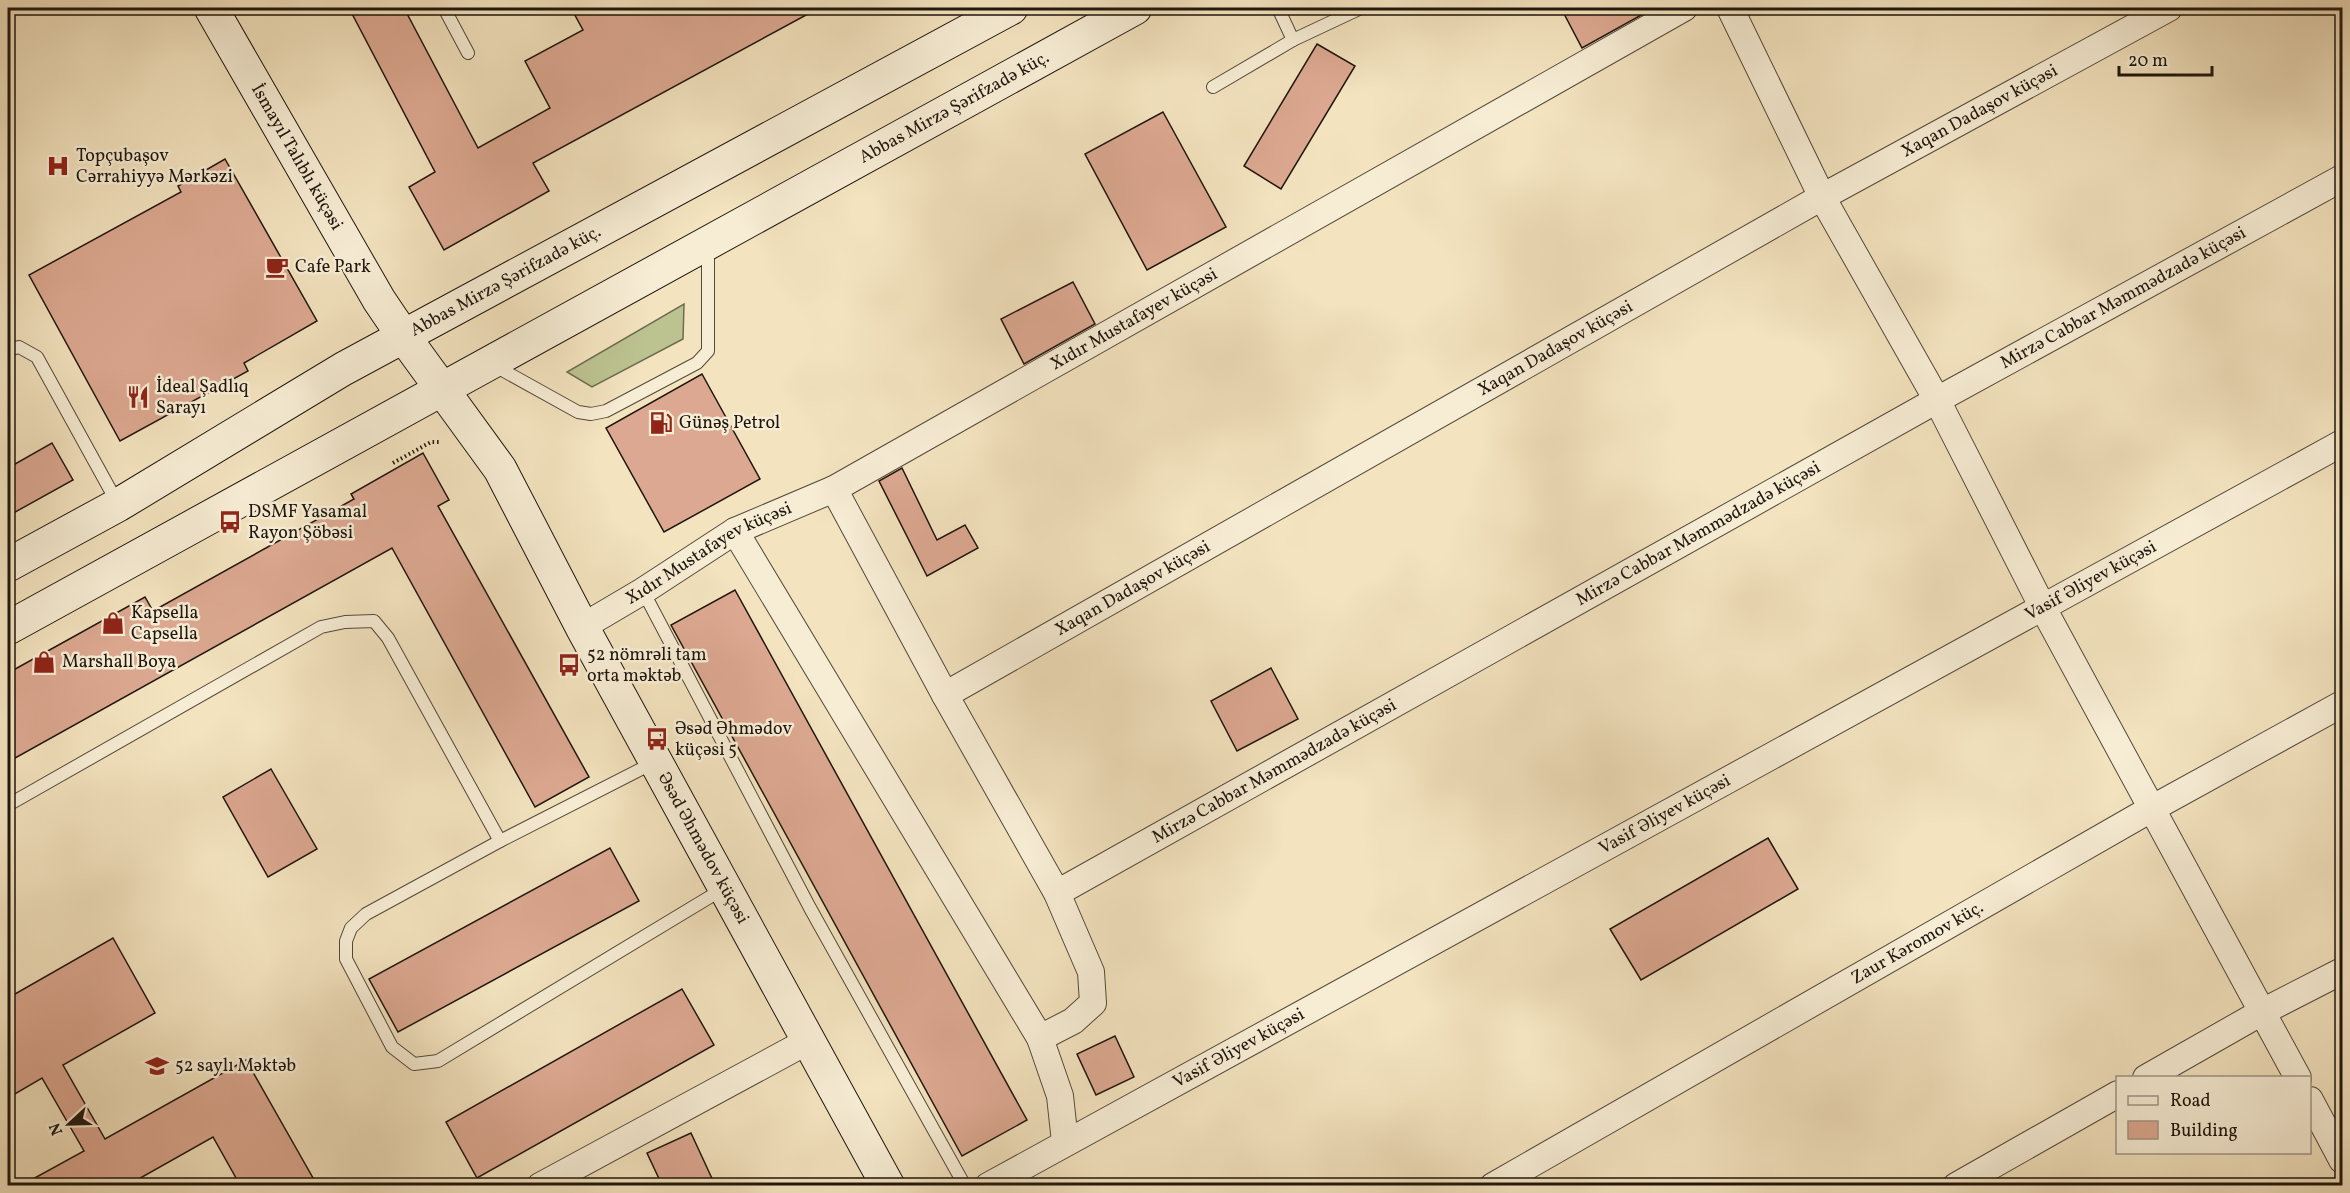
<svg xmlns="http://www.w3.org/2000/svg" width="2350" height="1193" font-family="Vollkorn,serif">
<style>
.green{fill:#bcc391;stroke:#6d6c4f;stroke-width:1.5}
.building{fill:#dca891;stroke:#1e160d;stroke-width:1.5}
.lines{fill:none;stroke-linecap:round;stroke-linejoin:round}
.lane-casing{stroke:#53493a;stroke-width:14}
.street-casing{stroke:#53493a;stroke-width:28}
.secondary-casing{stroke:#1e160d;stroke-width:35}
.path{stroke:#1e160d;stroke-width:4;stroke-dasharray:1.5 3;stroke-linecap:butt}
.lane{stroke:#f7edd5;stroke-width:12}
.street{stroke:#f7edd5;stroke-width:26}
.secondary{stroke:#f7edd5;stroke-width:33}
.labels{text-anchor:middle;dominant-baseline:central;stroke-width:5;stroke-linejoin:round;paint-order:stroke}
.street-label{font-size:18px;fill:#1e160d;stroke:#f7edd5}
.poi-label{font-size:18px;fill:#1e160d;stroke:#f7edd5;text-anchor:start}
</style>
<rect width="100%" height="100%" fill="#f3e3bf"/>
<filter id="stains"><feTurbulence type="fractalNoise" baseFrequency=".00333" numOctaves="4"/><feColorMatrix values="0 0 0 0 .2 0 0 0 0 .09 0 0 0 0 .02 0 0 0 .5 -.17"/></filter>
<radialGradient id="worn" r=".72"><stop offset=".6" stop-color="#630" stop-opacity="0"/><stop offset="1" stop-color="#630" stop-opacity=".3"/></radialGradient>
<polygon class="green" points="684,304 683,339 592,387 567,372"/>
<g class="building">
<polygon points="349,8 404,8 478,148 550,108 525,61 583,30 571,8 819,8 533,163 549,191 444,250 409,187 435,172"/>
<polygon points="1561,8 1654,8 1582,48"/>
<polygon points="1317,44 1355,66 1281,189 1244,166"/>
<polygon points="1163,112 1226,227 1147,270 1085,154"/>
<polygon points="225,159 317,321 244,363 248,371 120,441 29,275 181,192 178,186"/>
<polygon points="1073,282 1095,324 1024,364 1001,319"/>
<polygon points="702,374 760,479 664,532 606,428"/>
<polygon points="52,443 73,480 8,516 8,468"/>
<polygon points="423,453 449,500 438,506 589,777 535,807 392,548 8,762 8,673 145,597 153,611 354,499 351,494"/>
<polygon points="902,468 937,540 965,525 978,548 927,576 879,481"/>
<polygon points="735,590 1027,1120 962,1156 671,625"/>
<polygon points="1271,668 1298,719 1237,751 1211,701"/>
<polygon points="271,769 317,849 268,877 223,797"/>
<polygon points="1768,838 1798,889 1641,980 1610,929"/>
<polygon points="610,848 639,901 398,1032 369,979"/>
<polygon points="113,938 155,1013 63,1065 105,1139 246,1060 317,1185 240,1185 213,1137 128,1185 22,1185 84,1151 42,1078 8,1098 8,998"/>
<polygon points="682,989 714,1045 477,1178 446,1122"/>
<polygon points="1115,1036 1134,1077 1096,1095 1077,1054"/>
<polygon points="691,1133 715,1185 662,1185 647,1153"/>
</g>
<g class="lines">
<g class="lane-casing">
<g id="lane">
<polyline points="444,8 468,53"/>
<polyline points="1278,8 1293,40"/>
<polyline points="1213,87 1293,40 1361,8"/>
<polyline points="8,350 19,347 37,357 118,504"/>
<polyline points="495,366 578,412 591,414 606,411 697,363 708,351 708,246"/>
<polyline points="643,591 810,908 965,1186"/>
<polyline points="8,805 321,627 345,622 374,621 388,638 500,841 655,762"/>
<polyline points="500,841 366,914 351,928 346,941 346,959 392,1047 414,1064 438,1061 723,889"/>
</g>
</g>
<g class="street-casing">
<g id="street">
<polyline points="1730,8 1822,197 1937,400 2043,608 2298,1078"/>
<polyline points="834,489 945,695 1057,893 1091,972 1093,1003 1073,1021 1040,1038 1060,1096 1065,1142"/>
<polyline points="735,531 1040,1038"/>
<path id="s1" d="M582,627L643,591L735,531L834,489L1684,8"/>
<path id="s2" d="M945,695L1822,197L2169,8"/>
<path id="s3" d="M1057,893L1937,400L2342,178"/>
<polyline points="2146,1078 2262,1012 2342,971"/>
<polyline points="2310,1100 2342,1160"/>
<polyline points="540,1186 808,1041"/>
<path id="s4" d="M988,1186L2342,443"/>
<path id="s5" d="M1493,1186L2151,809L2342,704"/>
<polyline points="1956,1186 2118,1094"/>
</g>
</g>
<g class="secondary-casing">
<g id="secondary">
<path id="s6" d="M211,8L379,300L404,337L500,469L582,627L888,1186"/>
<path id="s7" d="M8,565L118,505L343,369L1011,8"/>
<path id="s8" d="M8,628L1135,8"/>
</g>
</g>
<polyline class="path" points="393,463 431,442 441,442"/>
<use href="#lane" class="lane"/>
<use href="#street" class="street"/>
<use href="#secondary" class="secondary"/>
</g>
<defs>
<g id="hospital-bare" transform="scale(1.8)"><path d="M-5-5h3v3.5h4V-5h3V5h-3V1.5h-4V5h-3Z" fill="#8f2418" stroke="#f7edd5" stroke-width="2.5" paint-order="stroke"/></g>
<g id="cafe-bare" transform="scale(1.8)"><path d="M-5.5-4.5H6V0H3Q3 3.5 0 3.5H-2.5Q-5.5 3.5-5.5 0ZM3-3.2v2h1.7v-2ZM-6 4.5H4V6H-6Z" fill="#8f2418" stroke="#f7edd5" stroke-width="2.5" paint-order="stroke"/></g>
<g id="restaurant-bare" transform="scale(1.8)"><path d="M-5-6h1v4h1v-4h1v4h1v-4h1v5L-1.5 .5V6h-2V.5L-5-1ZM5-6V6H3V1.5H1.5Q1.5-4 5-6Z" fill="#8f2418" stroke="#f7edd5" stroke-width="2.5" paint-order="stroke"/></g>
<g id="fuel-bare" transform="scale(1.8)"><path d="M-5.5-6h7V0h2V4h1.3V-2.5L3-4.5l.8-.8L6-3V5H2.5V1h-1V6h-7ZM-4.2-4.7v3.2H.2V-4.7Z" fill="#8f2418" stroke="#f7edd5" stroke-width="2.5" paint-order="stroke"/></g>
<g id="bus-bare" transform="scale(1.8)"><path d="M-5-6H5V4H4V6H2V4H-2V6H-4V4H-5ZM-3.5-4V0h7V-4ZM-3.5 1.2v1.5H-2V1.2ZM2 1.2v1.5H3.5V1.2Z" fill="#8f2418" stroke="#f7edd5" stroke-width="2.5" paint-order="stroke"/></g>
<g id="shop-bare" transform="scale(1.8)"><path d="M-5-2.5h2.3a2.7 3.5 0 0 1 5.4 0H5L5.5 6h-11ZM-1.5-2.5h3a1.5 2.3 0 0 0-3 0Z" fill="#8f2418" stroke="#f7edd5" stroke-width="2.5" paint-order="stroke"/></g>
<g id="school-bare" transform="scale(1.8)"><path d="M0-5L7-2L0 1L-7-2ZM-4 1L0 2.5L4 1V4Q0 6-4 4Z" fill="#8f2418" stroke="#f7edd5" stroke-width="2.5" paint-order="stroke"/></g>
</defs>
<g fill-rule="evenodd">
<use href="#hospital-bare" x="58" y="166"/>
<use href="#cafe-bare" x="277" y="267"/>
<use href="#restaurant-bare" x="138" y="397"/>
<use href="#fuel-bare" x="661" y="423"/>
<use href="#bus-bare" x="230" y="522"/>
<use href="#shop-bare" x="113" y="623"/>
<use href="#shop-bare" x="44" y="662"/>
<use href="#bus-bare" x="569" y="665"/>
<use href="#bus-bare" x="657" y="739"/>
<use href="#school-bare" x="157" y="1066"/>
</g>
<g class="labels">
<g class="street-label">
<text stroke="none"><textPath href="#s8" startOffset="1080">Abbas Mirzə Şərifzadə küç.</textPath></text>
<text stroke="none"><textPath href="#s2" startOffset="1188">Xaqan Dadaşov küçəsi</textPath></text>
<text stroke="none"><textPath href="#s6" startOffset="172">İsmayıl Talıblı küçəsi</textPath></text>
<text stroke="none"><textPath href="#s7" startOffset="573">Abbas Mirzə Şərifzadə küç.</textPath></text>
<text stroke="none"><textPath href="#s3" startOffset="1221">Mirzə Cabbar Məmmədzadə küçəsi</textPath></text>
<text stroke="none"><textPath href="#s1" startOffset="633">Xıdır Mustafayev küçəsi</textPath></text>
<text stroke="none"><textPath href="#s2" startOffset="702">Xaqan Dadaşov küçəsi</textPath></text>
<text stroke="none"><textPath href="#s3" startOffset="735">Mirzə Cabbar Məmmədzadə küçəsi</textPath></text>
<text stroke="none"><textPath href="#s1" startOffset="147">Xıdır Mustafayev küçəsi</textPath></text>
<text stroke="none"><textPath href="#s4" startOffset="1258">Vasif Əliyev küçəsi</textPath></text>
<text stroke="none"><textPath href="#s2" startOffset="216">Xaqan Dadaşov küçəsi</textPath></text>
<text stroke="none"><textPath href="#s3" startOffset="249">Mirzə Cabbar Məmmədzadə küçəsi</textPath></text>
<text stroke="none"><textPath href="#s4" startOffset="772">Vasif Əliyev küçəsi</textPath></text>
<text stroke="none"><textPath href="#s6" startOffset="975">Əsəd Əhmədov küçəsi</textPath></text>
<text stroke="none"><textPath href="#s5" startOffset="489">Zaur Kəromov küç.</textPath></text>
<text stroke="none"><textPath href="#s4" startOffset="286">Vasif Əliyev küçəsi</textPath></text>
</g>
<g class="poi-label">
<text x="76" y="156">Topçubaşov<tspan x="76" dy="21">Cərrahiyyə Mərkəzi</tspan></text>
<text x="295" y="267">Cafe Park</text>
<text x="156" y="387">İdeal Şadlıq<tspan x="156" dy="21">Sarayı</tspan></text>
<text x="679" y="423">Günəş Petrol</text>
<text x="248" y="512">DSMF Yasamal<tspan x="248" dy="21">Rayon Şöbəsi</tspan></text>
<text x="131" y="613">Kapsella<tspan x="131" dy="21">Capsella</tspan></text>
<text x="587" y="655">52 nömrəli tam<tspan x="587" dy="21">orta məktəb</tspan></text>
<text x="62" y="662">Marshall Boya</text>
<text x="675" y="729">Əsəd Əhmədov<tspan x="675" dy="21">küçəsi 5</tspan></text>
<text x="175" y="1066">52 saylı Məktəb</text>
</g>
</g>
<rect width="2350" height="1193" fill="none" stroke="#f3e3bf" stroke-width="30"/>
<rect x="9" y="9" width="2332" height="1175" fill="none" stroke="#1e160d" stroke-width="3"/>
<rect x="15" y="15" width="2320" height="1163" fill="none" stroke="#1e160d" stroke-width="1.5"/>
<rect x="2116" y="1076" width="195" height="78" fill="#f7edd5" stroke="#a09785" stroke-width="1.5"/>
<rect x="2128" y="1096" width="30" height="9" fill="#f7edd5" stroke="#a09785" stroke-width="1.5"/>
<text x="2170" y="1106" font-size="18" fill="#1e160d">Road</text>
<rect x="2128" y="1121" width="30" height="18" fill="#dca891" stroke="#a09785" stroke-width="1.5"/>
<text x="2170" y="1136" font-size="18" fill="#1e160d">Building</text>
<g transform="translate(69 1124) rotate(248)" stroke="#f7edd5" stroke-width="4.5" paint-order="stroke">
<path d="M0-4.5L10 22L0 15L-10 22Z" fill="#1e160d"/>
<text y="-9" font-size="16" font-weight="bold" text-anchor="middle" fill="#1e160d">N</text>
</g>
<path d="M2119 66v9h93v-9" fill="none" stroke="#1e160d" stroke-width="3"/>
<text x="2128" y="66" font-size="18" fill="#1e160d" stroke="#f7edd5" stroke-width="4.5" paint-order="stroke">20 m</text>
<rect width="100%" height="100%" filter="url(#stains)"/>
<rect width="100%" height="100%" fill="url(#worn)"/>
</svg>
